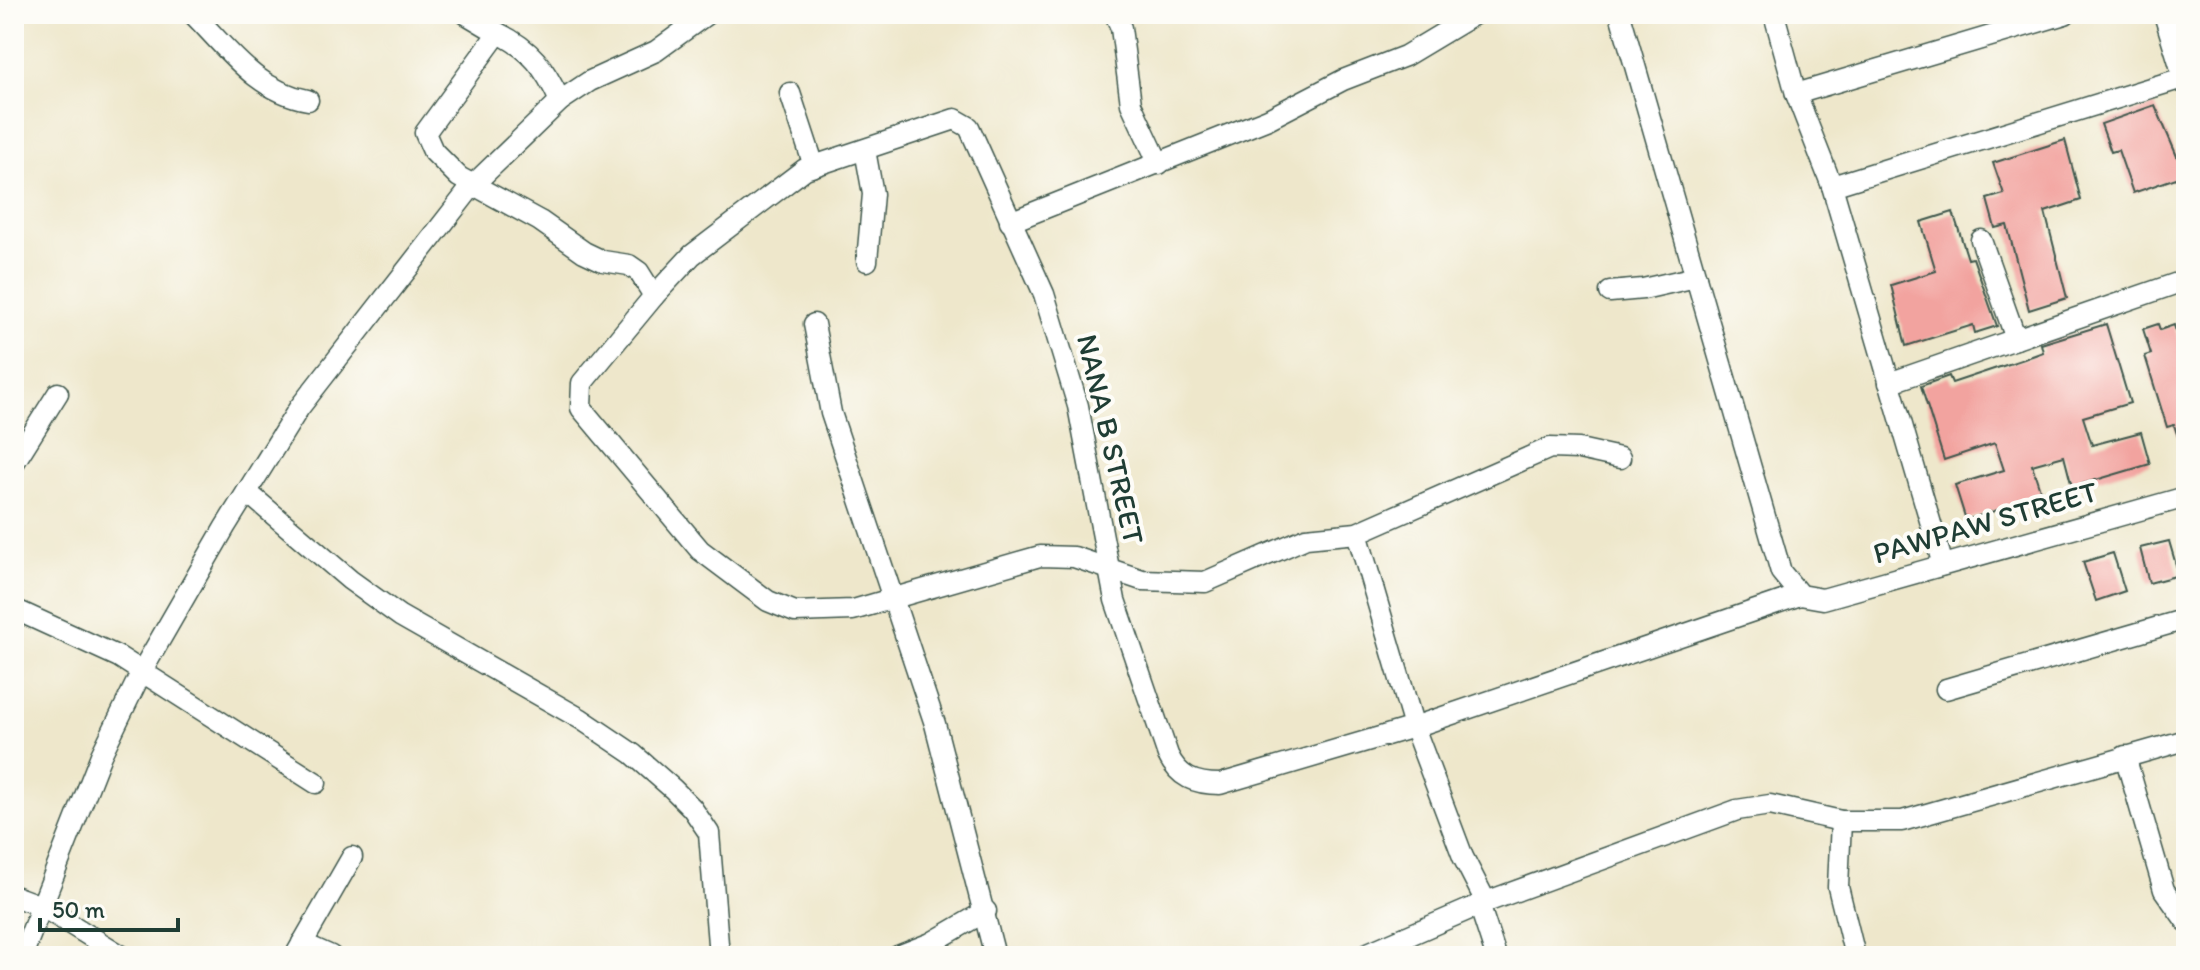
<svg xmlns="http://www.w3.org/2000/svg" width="2200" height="970" font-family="Itim,sans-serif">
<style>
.building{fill:#f2a39f}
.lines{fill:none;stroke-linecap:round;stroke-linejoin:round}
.minor-casing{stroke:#3e564b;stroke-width:23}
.minor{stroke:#fff;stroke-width:20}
.labels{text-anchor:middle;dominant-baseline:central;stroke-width:8;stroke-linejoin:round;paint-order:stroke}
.street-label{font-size:30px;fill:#1f3d34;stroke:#fdfcf7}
</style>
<rect width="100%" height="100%" fill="#fdfcf7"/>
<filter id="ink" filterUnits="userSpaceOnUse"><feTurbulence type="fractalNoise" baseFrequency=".0125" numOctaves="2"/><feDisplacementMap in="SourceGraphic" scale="16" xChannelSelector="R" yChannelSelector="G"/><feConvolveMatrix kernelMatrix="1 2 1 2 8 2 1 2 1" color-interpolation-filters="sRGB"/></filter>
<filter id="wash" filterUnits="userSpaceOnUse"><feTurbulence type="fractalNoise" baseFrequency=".006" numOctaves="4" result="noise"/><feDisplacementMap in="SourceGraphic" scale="32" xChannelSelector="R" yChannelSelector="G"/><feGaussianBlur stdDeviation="1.8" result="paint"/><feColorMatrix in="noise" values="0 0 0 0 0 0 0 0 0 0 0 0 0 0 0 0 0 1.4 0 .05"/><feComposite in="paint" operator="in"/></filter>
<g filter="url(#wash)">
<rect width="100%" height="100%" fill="#eee7cb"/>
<g id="blocks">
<g class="building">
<polygon points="2155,105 2185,175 2133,193 2118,150 2111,152 2101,124"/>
<polygon points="2065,140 2081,200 2045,212 2067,298 2029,310 2007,225 1995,228 1987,199 2004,194 1993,163"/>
<polygon points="1953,212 1968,259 1973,258 1997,326 1975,333 1973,325 1906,346 1891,285 1936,271 1921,222"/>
<polygon points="2106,324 2130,403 2083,417 2092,445 2141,432 2150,464 2072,487 2064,456 2032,465 2042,496 1966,520 1955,485 2004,470 1995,443 1944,460 1921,386 1949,376 1952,383 2024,359 2043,352 2041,344"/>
<polygon points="2158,324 2160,330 2174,325 2186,363 2186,451 2183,452 2174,425 2167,427 2145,356 2151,354 2143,329"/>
<polygon points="2169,541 2179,575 2149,583 2140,548"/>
<polygon points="2113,553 2125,591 2096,601 2083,562"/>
</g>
</g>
</g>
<g filter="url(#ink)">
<use href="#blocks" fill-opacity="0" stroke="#3e564b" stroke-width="2"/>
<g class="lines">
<g class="minor-casing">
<g id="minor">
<path d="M193,14C228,49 256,91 308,100"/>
<polyline points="466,14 498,33 425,133 433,151 459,177 540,221 584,252 603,261 629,265 639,272 654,296 582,383 581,408 700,550 768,601 795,612 853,610 1040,556 1074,557 1142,580 1205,582 1306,538 1357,533 1550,448 1579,449 1620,458"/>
<polyline points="1115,14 1121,28 1131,104 1159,164"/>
<polyline points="1620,14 1781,572 1800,595 1823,599 2186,497"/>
<polyline points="1774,14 1796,94 1832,186 1943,565"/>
<polyline points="2164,14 2186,85"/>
<path d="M498,33C531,49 545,68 560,101"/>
<polyline points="790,93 814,166"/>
<polyline points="1796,94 2065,14"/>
<polyline points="865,150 873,194 867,261"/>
<polyline points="1832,186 2186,77"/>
<polyline points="1010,222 1268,119 1343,80 1405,56 1475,14"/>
<polyline points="1981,240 2016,339"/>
<polyline points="1610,292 1643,289 1696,277"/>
<path d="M654,296L692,255L805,169L955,119L969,127L1044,294L1078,406L1115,600L1168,755C1179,778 1195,784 1220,784L1414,727L1800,595"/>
<polyline points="814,324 831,413 935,724 995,956"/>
<polyline points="1889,383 2186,280"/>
<polyline points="14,463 58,393"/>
<polyline points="247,492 350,580 400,616 581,719 633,754 673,789 692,808 709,833 719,956"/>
<polyline points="1357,533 1414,727 1463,857 1486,902"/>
<polyline points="14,609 119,657 316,783"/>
<polyline points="1946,689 2186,619"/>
<polyline points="2125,756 2164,890 2186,921"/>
<polyline points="1841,821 1838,887 1855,956"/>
<polyline points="14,896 41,906 122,956"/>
<polyline points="1479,904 1496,956"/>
<polyline points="302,943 331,956"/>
<polyline points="22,956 101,755 142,671 225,527 299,408 473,185 560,101 590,81 656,51 707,14"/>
<polyline points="295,956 352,857"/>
<polyline points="898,956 931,943 986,911"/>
<polyline points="1361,956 1486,902 1737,810 1770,805 1841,821 1902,821 2186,740"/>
</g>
</g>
<use href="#minor" class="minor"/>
</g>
</g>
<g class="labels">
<g class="street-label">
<text transform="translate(1111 439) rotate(77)">NANA B STREET</text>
<text transform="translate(1985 522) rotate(-16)">PAWPAW STREET</text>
</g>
</g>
<rect width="2200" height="970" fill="none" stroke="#fdfcf7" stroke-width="48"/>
<path d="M40 918v12h138v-12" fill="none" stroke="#1f3d34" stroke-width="4"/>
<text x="52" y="918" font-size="24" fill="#1f3d34" stroke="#fdfcf7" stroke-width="6" paint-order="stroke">50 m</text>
</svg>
